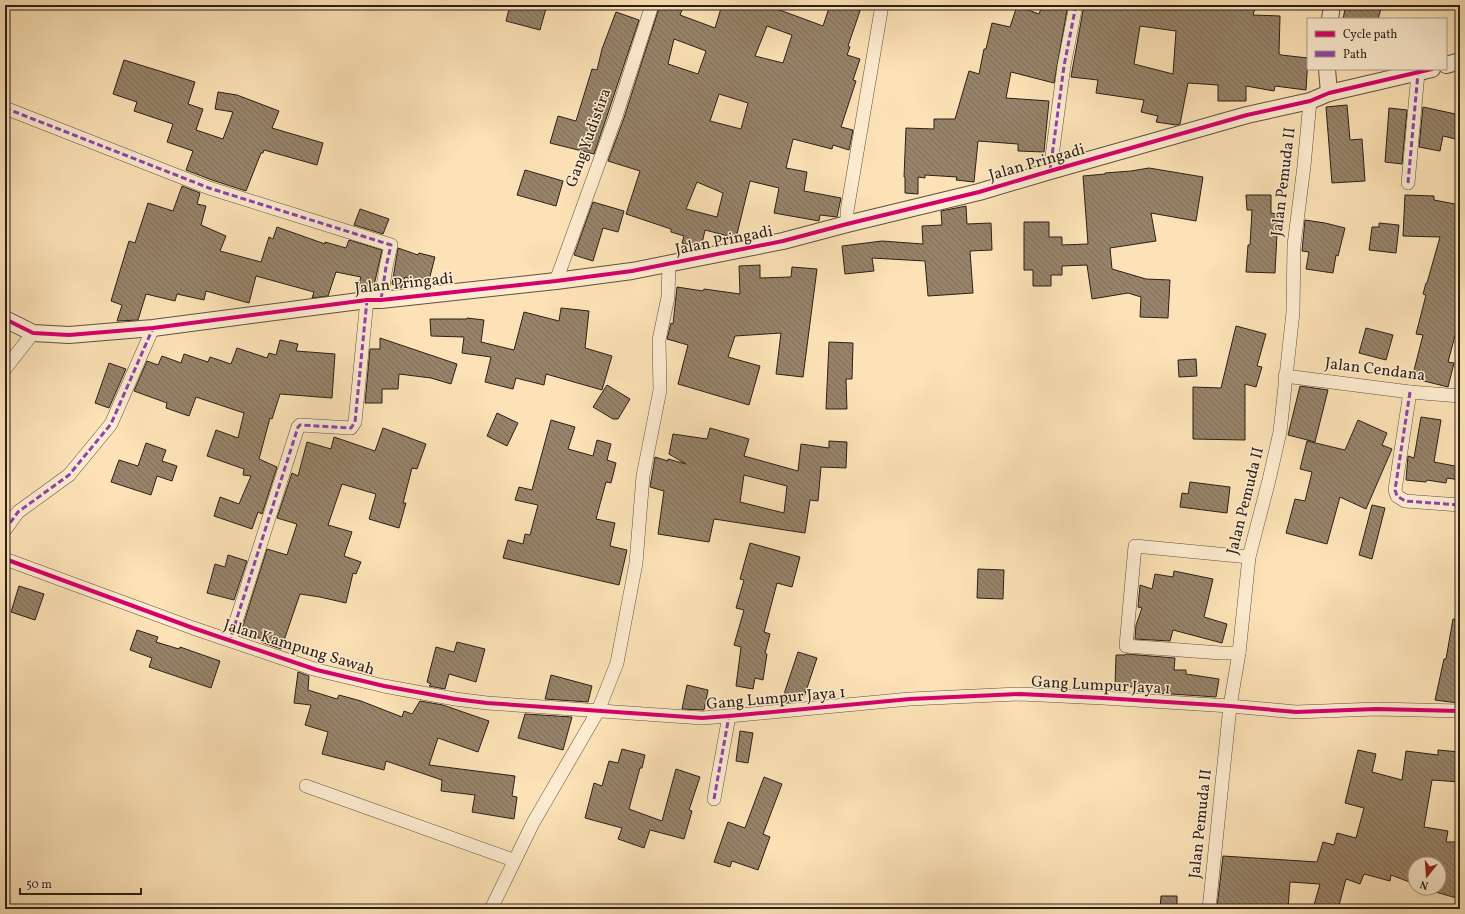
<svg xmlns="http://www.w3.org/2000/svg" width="1465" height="914" font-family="Vollkorn,serif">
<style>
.building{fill:url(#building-back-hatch);stroke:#2b1f18;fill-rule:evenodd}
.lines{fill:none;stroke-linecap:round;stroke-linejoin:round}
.minor-casing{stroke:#5f5040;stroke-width:14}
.tertiary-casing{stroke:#5f5040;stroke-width:18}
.minor{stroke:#fdecd0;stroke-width:13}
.tertiary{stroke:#fdecd0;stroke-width:16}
.quiet{stroke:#8e44ad;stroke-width:3;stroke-dasharray:6 3;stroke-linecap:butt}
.cycleway-casing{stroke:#fdecd0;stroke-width:6}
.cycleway{stroke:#d6006c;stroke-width:4}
.labels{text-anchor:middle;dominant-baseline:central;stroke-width:3;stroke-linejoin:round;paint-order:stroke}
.street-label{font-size:16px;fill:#2b1f18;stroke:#fdecd0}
</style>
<defs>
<pattern id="building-back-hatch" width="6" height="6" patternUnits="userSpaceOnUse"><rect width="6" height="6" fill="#98846a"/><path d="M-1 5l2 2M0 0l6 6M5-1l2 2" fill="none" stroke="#7c6b56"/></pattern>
</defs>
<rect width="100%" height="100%" fill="#fce2b6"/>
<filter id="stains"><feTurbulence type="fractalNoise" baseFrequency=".005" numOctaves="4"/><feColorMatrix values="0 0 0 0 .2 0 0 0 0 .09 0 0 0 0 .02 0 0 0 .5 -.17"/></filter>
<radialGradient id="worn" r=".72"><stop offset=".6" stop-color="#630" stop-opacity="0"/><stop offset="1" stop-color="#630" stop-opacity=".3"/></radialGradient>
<g class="building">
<polygon points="510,5 547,5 540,30 506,21"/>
<path d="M660,5H684L680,15L715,28L722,5H766L823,26L830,5H862L848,46L850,47L847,55L860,59L853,80L856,81L841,127L853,130L849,150L833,145L832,149L793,139L786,168L807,172L804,191L841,198L837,217L820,215L819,221L774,213L779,188L750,181L736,238L705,230L701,248L682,243L684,236L671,232V229L626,214L640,171L608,161L624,118ZM767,26L792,35L783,63L755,56ZM674,39L706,51L698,74L668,64ZM719,94L748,103L741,129L710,121ZM697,182L723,193L717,217L686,209Z"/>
<polygon points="1046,5 1068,5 1054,83 1011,72 1006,98 1049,101 1044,152 1018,151 1018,144 978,141 974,182 956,180 957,177 925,175 925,178 918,177 918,194 905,193 905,177 904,177 906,128 934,129 934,119 955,119 969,71 979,74 984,49 986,49 992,23 1010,27 1017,6 1039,14 1041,9 1045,10"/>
<path d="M1084,5H1170L1191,8L1192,5H1256L1253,15L1280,16L1279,53L1281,55L1308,58L1306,90L1275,86L1274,91L1246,86V101H1218V85L1188,83L1180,124L1176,125L1156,122L1158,116L1141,112L1144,100L1096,93L1098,80L1071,77ZM1140,26L1176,31L1173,74L1134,64Z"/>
<polygon points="1346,5 1382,5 1378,19 1343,19"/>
<polygon points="616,12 639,20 608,113 594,154 550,143 558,116 576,121 592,69 597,70 602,49"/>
<polygon points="124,60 195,82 188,104 203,109 196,130 223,139 233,112 215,109 218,92 237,95 279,111 272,128 323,143 317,165 264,150 263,153 261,153 246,191 212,180 186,170 193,151 167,142 173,124 134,111 137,102 113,94"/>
<polygon points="1347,105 1350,140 1362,139 1365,181 1332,183 1326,107"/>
<polygon points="1423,107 1460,115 1460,140 1443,136 1440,151 1419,147"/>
<polygon points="1389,108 1407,110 1402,164 1385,162"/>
<polygon points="1149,168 1203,177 1196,221 1151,213 1156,241 1110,248 1112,269 1146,279 1170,280 1168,318 1140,317 1141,297 1128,293 1092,299 1087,265 1062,266 1062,275 1051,275 1051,286 1033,286 1033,270 1024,270 1024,222 1049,222 1049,237 1062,237 1062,245 1088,244 1083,176 1105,174 1105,173 1131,171"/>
<polygon points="525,170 563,181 556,206 517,195"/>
<polygon points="182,186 200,193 197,204 206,206 201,225 226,236 220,251 261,262 269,237 273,239 277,227 325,244 325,242 346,248 349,240 382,250 373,290 362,291 357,290 361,277 336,272 328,296 312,298 314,292 256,276 249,303 206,291 204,300 177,294 175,301 146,294 138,320 117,321 122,305 111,301 129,241 135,243 148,203 173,211"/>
<polygon points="1246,195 1271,195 1271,213 1278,214 1275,273 1246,272 1248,245 1250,245 1252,210 1247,210"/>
<polygon points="1405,195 1434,196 1434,200 1460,205 1460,294 1455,312 1460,313 1460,317 1448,362 1454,363 1448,387 1412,378 1423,335 1416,334 1426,295 1423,294 1426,283 1427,283 1440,237 1403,236"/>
<polygon points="593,202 624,211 618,232 603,228 593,261 574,255"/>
<polygon points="966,206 967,224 991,223 992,250 970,251 973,293 928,296 925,261 872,258 874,271 845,274 842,246 882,241 923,244 922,226 942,225 941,211"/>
<polygon points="360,209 389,219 383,234 354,225"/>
<polygon points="1305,220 1325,223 1345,228 1338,256 1336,255 1333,273 1306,269 1309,252 1302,251"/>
<polygon points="1379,223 1399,225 1396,253 1369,250 1372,227 1379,227"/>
<polygon points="398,248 418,255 419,253 435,257 428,284 405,277 401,288 392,284"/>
<polygon points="760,265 760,278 791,277 792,267 817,269 803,377 776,374 781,333 735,336 728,357 760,366 749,405 678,384 688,345 667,339 671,323 673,324 677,287 703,291 704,289 740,294 739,266"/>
<polygon points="561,308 589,311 585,348 612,356 602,390 546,374 544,385 516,378 513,389 485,382 491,357 462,353 464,337 431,336 430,319 467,319 467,318 484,320 481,342 514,350 524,312 559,321"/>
<polygon points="1236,326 1266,334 1257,366 1262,367 1256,387 1245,384 1245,440 1193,439 1193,387 1221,388"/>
<polygon points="1366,328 1393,335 1386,360 1359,353"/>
<polygon points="380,338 457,364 451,384 431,378 399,374 398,389 382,389 382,403 365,403 370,349 380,349"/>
<polygon points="280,340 298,344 296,351 335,354 332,398 280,394 272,419 270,418 259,459 277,467 262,514 258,512 252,529 214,516 220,497 239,504 251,476 243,475 244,469 207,456 216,430 238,438 244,413 196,397 189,416 166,408 167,403 134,391 147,361 158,365 162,356 181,363 184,354 208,362 210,357 231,364 237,348 267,358 269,353 276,355"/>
<polygon points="829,342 853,343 852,379 846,379 847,409 826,409"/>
<polygon points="1196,359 1197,376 1179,377 1178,360"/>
<polygon points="109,363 126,369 109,408 95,403"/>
<polygon points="607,385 630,399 618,419 613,419 593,407"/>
<polygon points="1300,386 1328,390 1315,442 1288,435"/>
<polygon points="497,413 518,423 507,446 487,436"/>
<polygon points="1421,417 1441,420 1434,462 1460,467 1460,480 1447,478 1446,483 1427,480 1426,482 1406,480 1408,456 1414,458"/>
<polygon points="551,420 575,427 568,449 593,456 597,440 611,444 607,460 616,463 611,483 606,482 596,519 615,523 610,546 627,550 619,585 503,558 508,540 523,544 525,534 530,535 538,505 515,500 519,487 532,490"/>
<polygon points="1358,420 1387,433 1382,445 1392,449 1366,509 1340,497 1327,544 1286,533 1295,499 1305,501 1312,472 1300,469 1307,441 1345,450"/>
<polygon points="383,428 426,444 417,469 412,468 403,503 406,503 399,528 369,519 376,494 342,484 328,525 352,532 344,556 361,562 356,574 353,573 346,603 320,597 300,594 281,649 261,642 262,639 241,632 267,549 287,555 297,524 277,518 292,473 298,476 307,442 331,449 334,437 375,451"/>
<path d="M710,428L749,439L744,456L798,471L801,444L829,448V441L847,442L846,468L821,467L818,501L810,500L805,533L714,519L709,542L658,534L664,491L650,487L655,457L668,461V459L686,464L669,454L673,434L707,439ZM744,475L787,486L784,513L740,502Z"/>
<polygon points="146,443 166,450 162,461 177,466 172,481 157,476 151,495 111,482 119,460 138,466"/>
<polygon points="1190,482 1230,487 1227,513 1180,507 1182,493 1188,494"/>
<polygon points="1372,505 1385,508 1372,559 1359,555"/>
<polygon points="750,543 800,557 792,587 777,583 764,632 770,634 765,653 767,654 763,680 755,678 753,689 736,686 741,647 734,645 744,610 736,608 744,580 740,579"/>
<polygon points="228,555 247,561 234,600 207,593 215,564 225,567"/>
<polygon points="978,569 1004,570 1003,599 977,598"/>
<polygon points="1174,571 1213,579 1204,617 1227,624 1222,643 1173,630 1170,641 1135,639 1136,625 1142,608 1138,607 1140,585 1152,589 1155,574 1173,577"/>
<polygon points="19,586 44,594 35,620 11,612"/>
<polygon points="1453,619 1460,620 1460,691 1458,703 1435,700 1444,659 1446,659"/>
<polygon points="137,630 158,637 156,642 179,649 180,647 220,661 211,688 149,667 152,658 130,650"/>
<polygon points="457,642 485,649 476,682 449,674 445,689 429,686 431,684 427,682 436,647 454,652"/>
<polygon points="798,652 817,658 804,697 800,696 798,701 783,703 785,691"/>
<polygon points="1126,654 1175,658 1174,670 1186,670 1186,674 1219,679 1216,697 1157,693 1157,688 1115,686 1116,655 1125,655"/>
<polygon points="298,672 309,676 308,690 337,699 339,695 361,701 402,717 404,711 412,714 420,701 443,705 489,721 478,752 438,738 429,765 515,776 512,796 517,797 514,819 472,812 475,795 441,791 442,780 386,761 384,770 322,754 328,732 305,725 311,705 294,703"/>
<polygon points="551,675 592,686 588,702 545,699"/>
<polygon points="687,685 708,690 704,710 682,709"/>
<polygon points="525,714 572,717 563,750 518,738"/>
<polygon points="740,731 753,733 748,763 736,761"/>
<polygon points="622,749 645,755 642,768 640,768 629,809 662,821 676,769 700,777 689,810 692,811 684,839 650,830 644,848 618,839 622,828 585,818 594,783 602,786 609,761 618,763"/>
<polygon points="1358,750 1376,754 1372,772 1402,780 1406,751 1438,755 1438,750 1460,752 1460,782 1432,780 1424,827 1448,831 1446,842 1460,842 1460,899 1425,889 1439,888 1439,864 1415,864 1415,884 1391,875 1390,881 1364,874 1360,884 1346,879 1338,909 1330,909 1314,905 1320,884 1290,882 1288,909 1240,909 1217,907 1223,856 1317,862 1323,842 1334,845 1337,833 1356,838 1364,808 1345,803"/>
<polygon points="764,777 782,784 763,834 770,837 758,870 732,861 730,867 714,862 728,822 745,828"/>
<polygon points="1161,896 1177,896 1177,909 1160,909"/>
</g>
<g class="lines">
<g class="minor-casing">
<g id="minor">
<polyline points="5,108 209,188 391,245 386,267 381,300"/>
<polyline points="1050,171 1064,66 1076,5"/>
<polyline points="1408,183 1418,73"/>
<polyline points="847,224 847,211 882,5"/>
<polyline points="556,281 616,116 652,5"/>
<polyline points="5,369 33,333"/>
<polyline points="1285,376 1410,392 1460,396"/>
<polyline points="1410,392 1395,490 1397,496 1405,501 1460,505"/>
<polyline points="5,530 18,512 69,475 111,424 153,328"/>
<polyline points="5,559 193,628 317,670 384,686 455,699 487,703 702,718 729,716 910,699 1020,694 1103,698 1230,706 1296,712 1376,709 1460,711"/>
<polyline points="230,640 298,427 300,425 351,428 355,422 367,300"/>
<polyline points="1239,653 1221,653 1126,646 1135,546 1249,557"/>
<polyline points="306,786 513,860"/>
<polyline points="714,799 729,716"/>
<polyline points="491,909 533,823 598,711 617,663 636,563 643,476 660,390 659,340 668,297 669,264"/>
<polyline points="1209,909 1230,706 1239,653 1249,557 1269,480 1280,432 1293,312 1294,245 1304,166 1310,101"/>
</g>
</g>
<g class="tertiary-casing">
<g id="tertiary">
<polyline points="1330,19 1332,5"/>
<polyline points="1446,65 1460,61"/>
<polyline points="1327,69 1329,93"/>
<polyline points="5,319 33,333 69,335 153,328 367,300 381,300 556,281 632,271 783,241 847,224 979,192 1050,171 1247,115 1310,101 1329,93 1432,69"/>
</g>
</g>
<use href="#minor" class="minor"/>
<use href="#tertiary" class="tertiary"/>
<g class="quiet">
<polyline points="5,108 209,188 391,245 386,267 381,300"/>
<polyline points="1050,171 1064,66 1076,5"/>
<polyline points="1408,183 1418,73"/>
<polyline points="1410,392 1395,490 1397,496 1405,501 1460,505"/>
<polyline points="5,530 18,512 69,475 111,424 153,328"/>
<polyline points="227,639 230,640 298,427 300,425 351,428 355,422 367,300"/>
<polyline points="714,799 729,716"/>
</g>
<g class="cycleway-casing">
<g id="cycleway">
<polyline points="5,319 33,333 69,335 153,328 367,300 381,300 556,281 632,271 783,241 847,224 979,192 1050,171 1247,115 1310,101 1329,93 1432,69"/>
<polyline points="5,559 193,628 317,670 384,686 455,699 487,703 702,718 729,716 910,699 1020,694 1103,698 1230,706 1296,712 1376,709 1460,711"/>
</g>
</g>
<use href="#cycleway" class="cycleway"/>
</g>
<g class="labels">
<g class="street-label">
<text transform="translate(589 138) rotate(-70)">Gang Yudistira</text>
<text transform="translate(1037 163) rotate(-16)">Jalan Pringadi</text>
<text transform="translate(1284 182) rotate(-83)">Jalan Pemuda II</text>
<text transform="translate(724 241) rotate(-11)">Jalan Pringadi</text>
<text transform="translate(404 284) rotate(-6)">Jalan Pringadi</text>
<text transform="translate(1375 370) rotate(7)">Jalan Cendana</text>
<text transform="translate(1246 501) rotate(-76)">Jalan Pemuda II</text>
<text transform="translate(299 648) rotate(17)">Jalan Kampung Sawah</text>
<text transform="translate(1101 686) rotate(3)">Gang Lumpur Jaya 1</text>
<text transform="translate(776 699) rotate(-5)">Gang Lumpur Jaya 1</text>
<text transform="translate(1201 824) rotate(-84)">Jalan Pemuda II</text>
</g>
</g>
<rect width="1465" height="914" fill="none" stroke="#fce2b6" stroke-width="20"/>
<rect x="6" y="6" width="1453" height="902" fill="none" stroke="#2b1f18" stroke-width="2"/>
<rect x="10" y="10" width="1445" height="894" fill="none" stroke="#2b1f18"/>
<rect x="1307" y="18" width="140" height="52" fill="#fdecd0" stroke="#a99a86"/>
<rect x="1315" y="31" width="20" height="6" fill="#d6006c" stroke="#a99a86"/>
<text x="1343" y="38" font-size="12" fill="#2b1f18">Cycle path</text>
<rect x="1315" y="51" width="20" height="6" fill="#8e44ad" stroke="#a99a86"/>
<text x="1343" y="58" font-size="12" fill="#2b1f18">Path</text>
<g transform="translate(1427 876) rotate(197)"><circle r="19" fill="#fdecd0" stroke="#a99a86"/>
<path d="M0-3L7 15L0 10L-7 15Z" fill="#8f2418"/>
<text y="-6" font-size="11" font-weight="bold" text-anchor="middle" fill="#2b1f18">N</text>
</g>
<path d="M20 888v6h121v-6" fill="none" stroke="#2b1f18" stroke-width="2"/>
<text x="26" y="888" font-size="12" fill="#2b1f18" stroke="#fdecd0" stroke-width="3" paint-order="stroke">50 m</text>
<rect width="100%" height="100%" filter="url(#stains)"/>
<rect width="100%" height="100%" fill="url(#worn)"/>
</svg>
